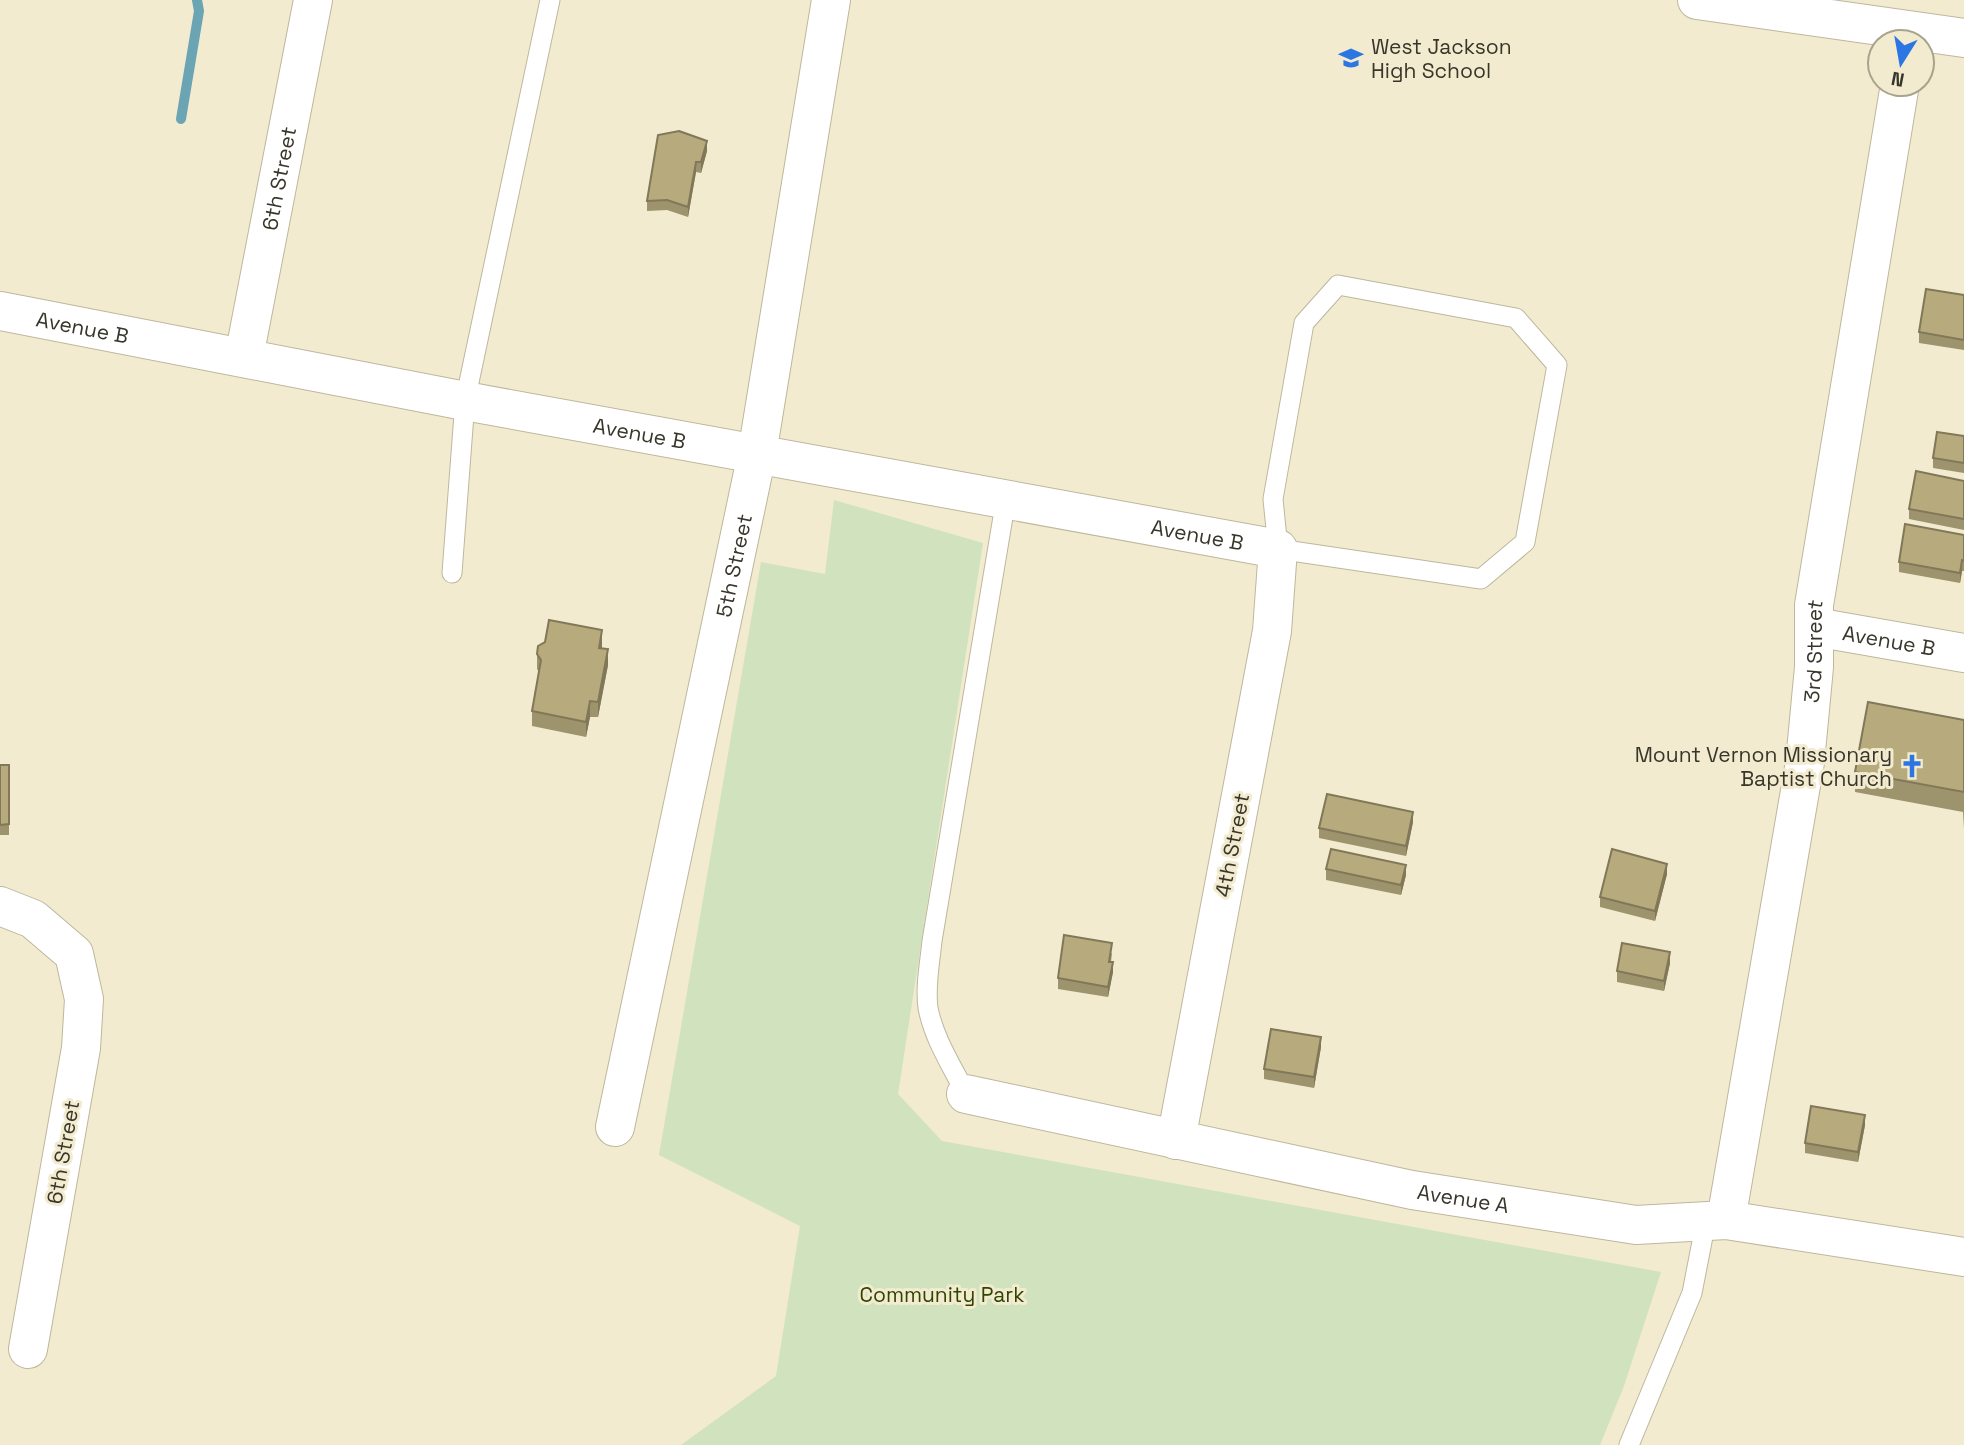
<svg xmlns="http://www.w3.org/2000/svg" width="1964" height="1445" font-family="'Space Grotesk',sans-serif">
<style>
.park{fill:#d1e2bf}
.lines{fill:none;stroke-linecap:round;stroke-linejoin:round}
.stream{stroke:#6ba5b4;stroke-width:10}
.lane-casing{stroke:#beb79d;stroke-width:21}
.street-casing{stroke:#beb79d;stroke-width:40}
.lane{stroke:#fff;stroke-width:19}
.street{stroke:#fff;stroke-width:38}
.wall{fill:#9d936c}
.shaded-wall{fill:#807858}
.building{fill:#b7ab7d;stroke:#807858;stroke-width:2}
.labels{text-anchor:middle;dominant-baseline:central;stroke-width:6;stroke-linejoin:round;paint-order:stroke}
.poi-label{font-size:21px;fill:#38362b;stroke:#f2ebcf;text-anchor:start}
.street-label{font-size:21px;fill:#38362b;stroke:#f2ebcf}
.park-label{font-size:21px;fill:#2e4602;stroke:#f2ebcf}
</style>
<rect width="100%" height="100%" fill="#f2ebcf"/>
<polygon class="park" points="834,500 983,543 898,1094 942,1141 1661,1272 1624,1386 1600,1445 681,1445 776,1376 800,1226 659,1155 761,562 825,574"/>
<g class="lines">
<polyline class="stream" points="181,119 199,11 197,0"/>
<g class="lane-casing">
<g id="lane">
<polygon points="1338,285 1516,318 1557,365 1525,542 1481,579 1278,549 1273,499 1304,323"/>
<polyline points="452,573 465,401 550,0"/>
<path d="M966,1094C952,1066 934,1039 928,1008C925,986 930,962 932,941L1006,499"/>
<polyline points="1629,1445 1692,1293 1706,1221"/>
</g>
</g>
<g class="street-casing">
<g id="street">
<polyline points="1697,0 1964,38"/>
<path id="s1" d="M0,311L465,401L1278,549L1272,631L1176,1140"/>
<path id="s2" d="M244,357L313,0"/>
<path id="s3" d="M1815,627L1964,653"/>
<polyline points="0,906 33,919 74,954 84,999 81,1048 28,1349"/>
<path id="s4" d="M966,1094L1412,1190L1636,1225L1726,1220L1964,1257"/>
<path id="s5" d="M615,1127L757,454L831,0"/>
<path id="s6" d="M1726,1220L1805,762L1814,667V605L1900,84"/>
</g>
</g>
<use href="#lane" class="lane"/>
<use href="#street" class="street"/>
</g>
<g class="wall">
<polygon points="707,151 701,173 696,172 688,217 667,210 647,211 647,201"/>
<polygon points="1964,295 1964,350 1919,343 1919,332"/>
<polygon points="1964,436 1964,473 1933,468 1933,458"/>
<polygon points="1964,481 1964,530 1909,519 1909,509"/>
<polygon points="1964,535 1964,571 1962,571 1960,583 1899,572 1899,562"/>
<polygon points="602,645 602,649 608,665 598,717 590,717 586,737 532,726 532,711 539,672 537,669 537,654"/>
<polygon points="1964,720 1964,829 1963,812 1855,792 1855,772"/>
<rect x="0" y="765" width="9" height="70"/>
<polygon points="1413,822 1406,856 1319,838 1319,828"/>
<polygon points="1326,869 1406,875 1401,895 1326,880"/>
<polygon points="1667,874 1655,921 1600,907 1600,897"/>
<polygon points="1112,953 1111,962 1113,972 1108,997 1058,989 1058,978"/>
<polygon points="1670,963 1664,991 1617,982 1617,971"/>
<polygon points="1321,1047 1314,1088 1264,1079 1264,1069"/>
<polygon points="1865,1125 1858,1162 1805,1153 1805,1143"/>
</g>
<g class="shaded-wall">
<polygon points="707,141 707,151 701,173 701,162"/>
<polygon points="696,162 696,172 688,217 688,207"/>
<polygon points="1962,560 1962,571 1960,583 1960,573"/>
<polygon points="602,630 602,645 599,663 599,648"/>
<polygon points="608,649 608,665 598,717 598,702"/>
<polygon points="590,701 590,717 586,737 586,722"/>
<polygon points="1413,812 1413,822 1406,856 1406,846"/>
<polygon points="1667,864 1667,874 1655,921 1655,911"/>
<polygon points="1406,865 1406,875 1401,895 1401,885"/>
<polygon points="1670,952 1670,963 1664,991 1664,981"/>
<polygon points="1113,962 1113,972 1108,997 1108,987"/>
<polygon points="1321,1037 1321,1047 1314,1088 1314,1077"/>
<polygon points="1865,1115 1865,1125 1858,1162 1858,1152"/>
</g>
<g class="building">
<polygon points="679,131 707,141 701,162 696,162 688,207 667,200 647,201 658,135"/>
<polygon points="1926,289 1964,295 1964,340 1919,332"/>
<polygon points="1937,432 1964,436 1964,463 1933,458"/>
<polygon points="1916,471 1964,481 1964,519 1909,509"/>
<polygon points="1905,524 1964,535 1964,561 1962,560 1960,573 1899,562"/>
<polygon points="549,620 602,630 599,648 608,649 598,702 590,701 586,722 532,711 541,660 537,654 538,646 545,642"/>
<polygon points="1868,702 1964,720 1964,792 1855,772"/>
<polygon points="0,765 9,765 9,824 0,825"/>
<polygon points="1327,794 1413,812 1406,846 1319,828"/>
<polygon points="1331,849 1406,865 1401,885 1326,869"/>
<polygon points="1612,849 1667,864 1655,911 1600,897"/>
<polygon points="1064,935 1112,943 1109,962 1113,962 1108,987 1058,978"/>
<polygon points="1622,943 1670,952 1664,981 1617,971"/>
<polygon points="1271,1029 1321,1037 1314,1077 1264,1069"/>
<polygon points="1811,1106 1865,1115 1858,1152 1805,1143"/>
</g>
<defs>
<g id="school-bare" transform="scale(1.89)"><path d="M0-5L7-2L0 1L-7-2ZM-4 1L0 2.5L4 1V4Q0 6-4 4Z" fill="#2c76e3" stroke="#f2ebcf" stroke-width="2.5" paint-order="stroke"/></g>
<g id="church-bare" transform="scale(1.89)"><path d="M-1.2-6h2.4v3.5h3.3v2.4h-3.3V6h-2.4V-.1h-3.3v-2.4h3.3Z" fill="#2c76e3" stroke="#f2ebcf" stroke-width="2.5" paint-order="stroke"/></g>
</defs>
<g fill-rule="evenodd">
<use href="#school-bare" x="1351" y="58"/>
<use href="#church-bare" x="1912" y="766"/>
</g>
<g class="labels">
<g class="poi-label">
<text x="1371" y="46">West Jackson<tspan x="1371" dy="24">High School</tspan></text>
<text x="1892" y="754" text-anchor="end">Mount Vernon Missionary<tspan x="1892" dy="24">Baptist Church</tspan></text>
</g>
<g class="street-label">
<text stroke="none"><textPath href="#s2" startOffset="182">6th Street</textPath></text>
<text stroke="none"><textPath href="#s1" startOffset="84">Avenue B</textPath></text>
<text stroke="none"><textPath href="#s1" startOffset="651">Avenue B</textPath></text>
<text stroke="none"><textPath href="#s1" startOffset="1218">Avenue B</textPath></text>
<text stroke="none"><textPath href="#s5" startOffset="574">5th Street</textPath></text>
<text stroke="none"><textPath href="#s3" startOffset="75">Avenue B</textPath></text>
<text stroke="none"><textPath href="#s6" startOffset="576">3rd Street</textPath></text>
<text transform="translate(1232 845) rotate(-79)">4th Street</text>
<text transform="translate(63 1152) rotate(-80)">6th Street</text>
<text stroke="none"><textPath href="#s4" startOffset="508">Avenue A</textPath></text>
</g>
<g class="park-label">
<text x="942" y="1294">Community Park</text>
</g>
</g>
<g transform="translate(1901 63) rotate(191)"><circle r="33" fill="#f2ebcf" stroke="#a8a38d" stroke-width="2"/>
<path d="M0-5L12 26L0 18L-12 26Z" fill="#2c76e3"/>
<text y="-10" font-size="19" font-weight="bold" text-anchor="middle" fill="#38362b">N</text>
</g>
</svg>
